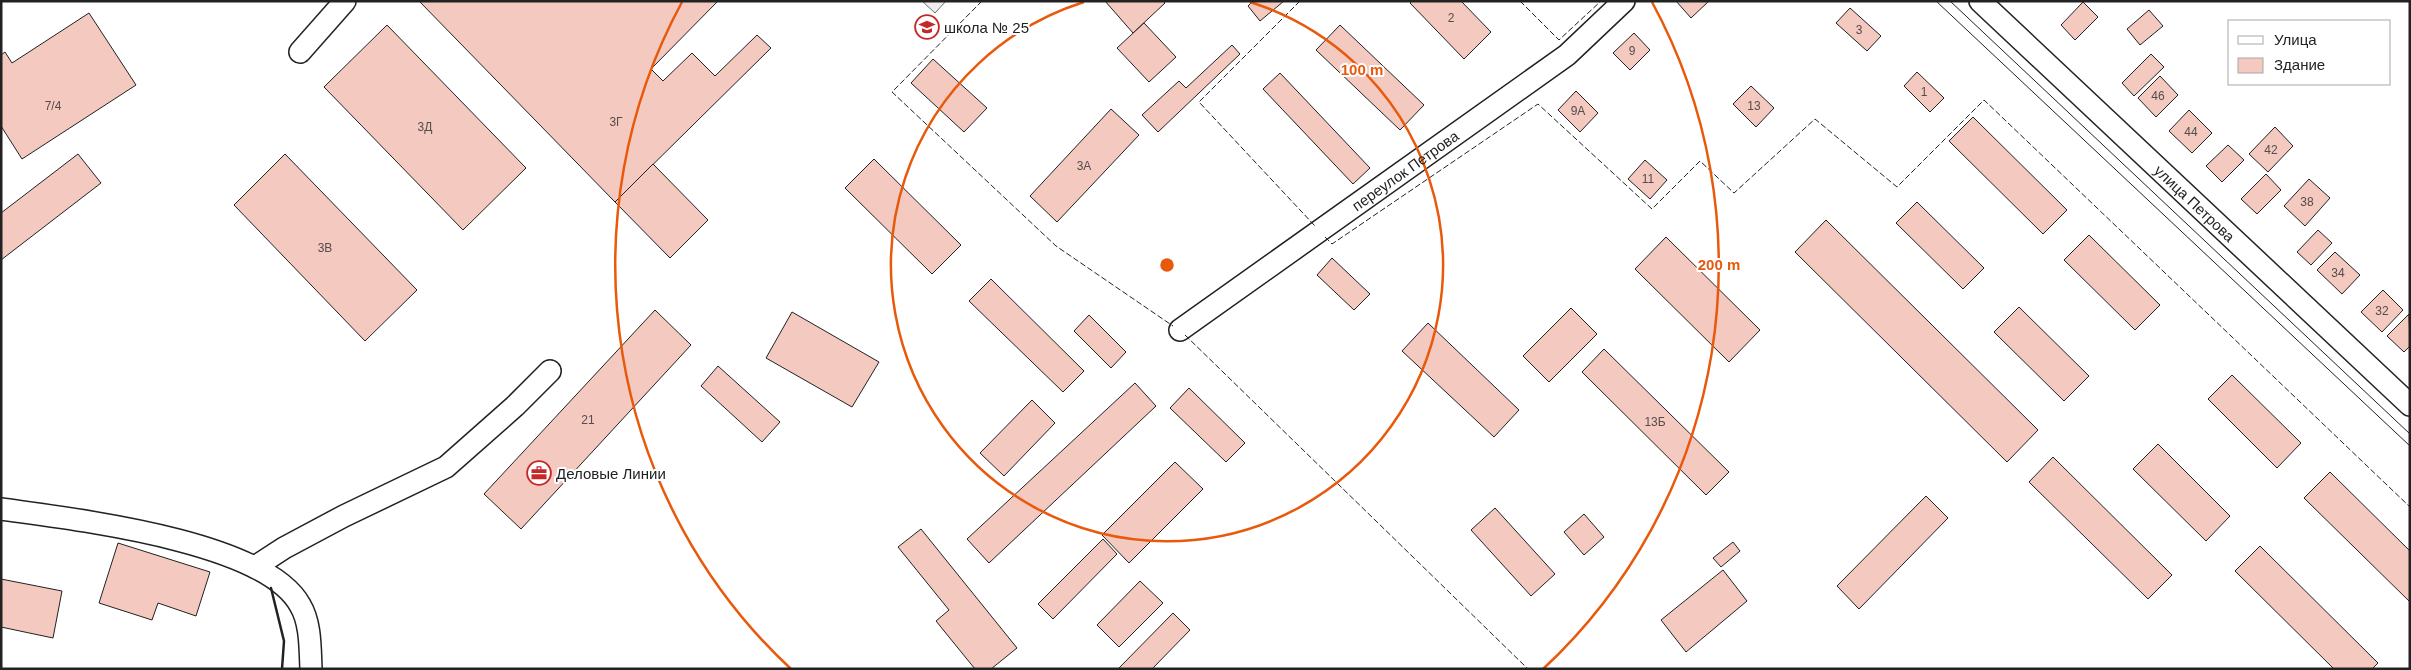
<svg xmlns="http://www.w3.org/2000/svg" width="2411" height="670" font-family="Arial,sans-serif">
<style>
.green{fill:#eee;stroke:#6f6f6f}
.building{fill:#f3c9c0;stroke:#222}
.lines{fill:none;stroke-linecap:round;stroke-linejoin:round}
.minor-casing{stroke:#222;stroke-width:24}
.minor{stroke:#fff;stroke-width:21}
.tram{stroke:#222;stroke-width:1}
.fence{stroke:#222;stroke-width:1;stroke-dasharray:6 2.5;stroke-linecap:butt}
.wall{stroke:#222;stroke-width:2.5}
.ring{fill:none;stroke:#e8590c;stroke-width:2.5}
.labels{text-anchor:middle;dominant-baseline:central;stroke-width:4;stroke-linejoin:round;paint-order:stroke}
.number-label{font-size:12px;fill:#564c4a}
.poi-label{font-size:15px;fill:#222;stroke:#fff;text-anchor:start}
.street-label{font-size:15px;fill:#222;stroke:#fff}
.centre{fill:#e8590c;stroke:#fff;stroke-width:2.5}
.ring-label{font-size:15px;text-anchor:middle;font-weight:bold;fill:#e8590c;stroke:#fff;stroke-width:4;stroke-linejoin:round;paint-order:stroke}
</style>
<rect width="100%" height="100%" fill="#fff"/>
<polygon class="green" points="922,1 946,1 935,13"/>
<g class="building">
<polygon points="419,1 718,1 651,69 663,81 692,53 715,76 757,35 771,48 615,202"/>
<polygon points="1105,1 1163,1 1165,3 1133,33"/>
<polygon points="1253,1 1284,1 1260,21 1248,6"/>
<polygon points="1412,1 1461,1 1491,32 1464,59 1410,3"/>
<polygon points="1676,1 1709,1 1691,18"/>
<polygon points="2083,2 2098,17 2075,40 2061,25"/>
<polygon points="1850,8 1881,36 1867,51 1836,23"/>
<polygon points="2149,10 2163,26 2140,45 2127,29"/>
<polygon points="89,13 136,85 22,159 1,126 1,55 5,52 12,63"/>
<polygon points="1144,23 1176,57 1149,82 1117,48"/>
<polygon points="387,25 526,168 463,230 324,87"/>
<polygon points="1340,25 1424,105 1400,130 1316,50"/>
<polygon points="1634,33 1650,50 1630,70 1613,53"/>
<polygon points="1232,45 1240,54 1158,132 1142,115 1179,81 1186,88"/>
<polygon points="2151,54 2164,67 2134,96 2122,83"/>
<polygon points="933,59 987,108 964,132 911,83"/>
<polygon points="1917,72 1944,98 1930,112 1904,86"/>
<polygon points="1280,73 1370,168 1353,184 1263,89"/>
<polygon points="2160,76 2178,95 2156,117 2138,98"/>
<polygon points="1751,86 1774,108 1756,127 1733,104"/>
<polygon points="1576,91 1598,113 1580,132 1558,110"/>
<polygon points="1111,109 1139,135 1057,222 1030,196"/>
<polygon points="2189,110 2212,133 2192,153 2169,131"/>
<polygon points="1973,117 2067,210 2043,234 1949,141"/>
<polygon points="2275,127 2293,146 2268,172 2249,154"/>
<polygon points="2228,145 2244,160 2222,182 2206,166"/>
<polygon points="78,154 101,183 1,260 1,213"/>
<polygon points="285,154 417,290 365,341 234,205"/>
<polygon points="874,159 961,245 932,274 845,188"/>
<polygon points="1645,160 1667,180 1650,199 1628,179"/>
<polygon points="653,164 708,220 670,258 615,202"/>
<polygon points="2266,174 2281,190 2257,214 2241,199"/>
<polygon points="2309,179 2330,198 2305,226 2284,206"/>
<polygon points="1917,202 1984,268 1963,289 1896,223"/>
<polygon points="1826,220 2038,430 2007,462 1795,252"/>
<polygon points="2318,230 2332,243 2311,265 2297,252"/>
<polygon points="2089,235 2160,305 2135,330 2064,260"/>
<polygon points="1666,237 1760,330 1729,362 1635,269"/>
<polygon points="2335,252 2360,275 2342,294 2317,270"/>
<polygon points="1332,258 1370,294 1354,310 1317,275"/>
<polygon points="991,279 1084,371 1063,392 969,301"/>
<polygon points="2383,290 2403,310 2382,332 2361,312"/>
<polygon points="2019,307 2089,376 2064,401 1994,332"/>
<polygon points="1571,308 1597,334 1549,382 1523,356"/>
<polygon points="655,310 691,345 521,529 484,494"/>
<polygon points="792,312 879,362 852,407 766,358"/>
<polygon points="2409,314 2410,346 2404,352 2387,336"/>
<polygon points="1089,315 1126,352 1111,368 1074,331"/>
<polygon points="1428,323 1519,410 1494,437 1402,351"/>
<polygon points="1604,349 1729,472 1706,495 1582,372"/>
<polygon points="718,366 780,422 762,442 701,386"/>
<polygon points="2232,375 2301,443 2277,468 2208,399"/>
<polygon points="1135,383 1156,406 989,563 967,539"/>
<polygon points="1189,388 1245,443 1226,462 1170,408"/>
<polygon points="1032,400 1055,423 1004,476 980,453"/>
<polygon points="2158,444 2230,516 2206,541 2133,469"/>
<polygon points="2053,457 2172,575 2148,599 2029,482"/>
<polygon points="1175,462 1203,489 1129,563 1102,535"/>
<polygon points="2330,472 2410,551 2410,602 2304,498"/>
<polygon points="1926,496 1948,518 1859,609 1837,586"/>
<polygon points="1495,508 1555,574 1531,596 1471,530"/>
<polygon points="1584,514 1604,537 1584,555 1564,532"/>
<polygon points="921,529 1017,648 991,669 975,669 936,621 949,610 898,547"/>
<polygon points="1103,539 1117,554 1053,619 1038,604"/>
<polygon points="1733,542 1740,551 1721,567 1713,558"/>
<polygon points="118,543 210,572 196,616 158,603 152,620 99,603"/>
<polygon points="2260,546 2378,663 2372,669 2334,669 2235,571"/>
<polygon points="1723,570 1747,601 1686,652 1661,620"/>
<polygon points="1,579 62,591 53,638 1,627"/>
<polygon points="1140,581 1163,603 1119,647 1097,625"/>
<polygon points="1173,613 1190,630 1152,669 1118,669"/>
</g>
<g class="lines">
<g class="minor-casing">
<g id="minor">
<path id="s1" d="M1980,1L2410,405"/>
<polyline points="300,52 345,1"/>
<path id="s2" d="M1180,330L1567,55L1624,1"/>
<path d="M1,509C71,519 264,540 300,605C311,623 310,649 311,669"/>
<polyline points="255,567 284,548 344,516 446,467 515,406 550,371"/>
</g>
</g>
<use href="#minor" class="minor"/>
<g class="tram">
<polyline points="1936,1 2410,446"/>
<polyline points="1950,1 2410,434"/>
</g>
<g class="fence">
<polyline points="982,1 892,92 1056,246 1173,326"/>
<polyline points="1300,1 1199,102 1315,226"/>
<polyline points="1520,1 1559,40 1601,1"/>
<polyline points="1325,237 1332,244 1538,104 1652,209 1700,161 1734,193 1815,119 1897,187 1984,100 2410,507"/>
<polyline points="1185,335 1528,669"/>
</g>
<polyline class="wall" points="271,588 284,641 282,669"/>
</g>
<g class="ring">
<path d="M1250 2A276 276 0 1 1 1084 2"/>
<path d="M791 669A552 552 0 0 1 682 2M1652 2A552 552 0 0 1 1543 669"/>
</g>
<defs>
<g id="school-ring" transform="scale(1.25)"><circle r="9.5" fill="#fff" stroke="#c62828" stroke-width="1.5"/><path d="M0-5L7-2L0 1L-7-2ZM-4 1L0 2.5L4 1V4Q0 6-4 4Z" fill="#c62828"/></g>
<g id="office-ring" transform="scale(1.25)"><circle r="9.5" fill="#fff" stroke="#c62828" stroke-width="1.5"/><path d="M-6-3h4V-5.5h4V-3h4V5H-6ZM-1-4.5V-3h2v-1.5ZM-6 0V1H6V0Z" fill="#c62828"/></g>
</defs>
<g fill-rule="evenodd">
<use href="#school-ring" x="927" y="27"/>
<use href="#office-ring" x="539" y="473"/>
</g>
<g class="labels">
<g class="number-label">
<text x="1451" y="18">2</text>
<text x="1859" y="30">3</text>
<text x="1632" y="51">9</text>
<text x="1924" y="92">1</text>
<text x="2158" y="96">46</text>
<text x="53" y="106">7/4</text>
<text x="1754" y="106">13</text>
<text x="1578" y="111">9А</text>
<text x="616" y="122">3Г</text>
<text x="425" y="127">3Д</text>
<text x="2191" y="132">44</text>
<text x="2271" y="150">42</text>
<text x="1084" y="166">3А</text>
<text x="1648" y="179">11</text>
<text x="2307" y="202">38</text>
<text x="325" y="248">3В</text>
<text x="2338" y="273">34</text>
<text x="2382" y="311">32</text>
<text x="588" y="420">21</text>
<text x="1655" y="422">13Б</text>
</g>
<g class="poi-label">
<text x="944" y="27">школа № 25</text>
<text x="556" y="473">Деловые Линии</text>
</g>
<g class="street-label">
<text stroke="none"><textPath href="#s2" startOffset="276">переулок Петрова</textPath></text>
<text stroke="none"><textPath href="#s1" startOffset="295">улица Петрова</textPath></text>
</g>
</g>
<circle cx="1167" cy="265" r="8" class="centre"/>
<g class="ring-label">
<text x="1362" y="75">100 m</text>
<text x="1719" y="270">200 m</text>
</g>
<rect width="2411" height="670" fill="none" stroke="#222222" stroke-width="5"/>
<rect x="2228" y="20" width="162" height="65" fill="#ffffff" stroke="#a7a7a7"/>
<rect x="2238" y="36" width="25" height="8" fill="#ffffff" stroke="#a7a7a7"/>
<text x="2274" y="45" font-size="15" fill="#222222">Улица</text>
<rect x="2238" y="58" width="25" height="15" fill="#f3c9c0" stroke="#a7a7a7"/>
<text x="2274" y="70" font-size="15" fill="#222222">Здание</text>
</svg>
